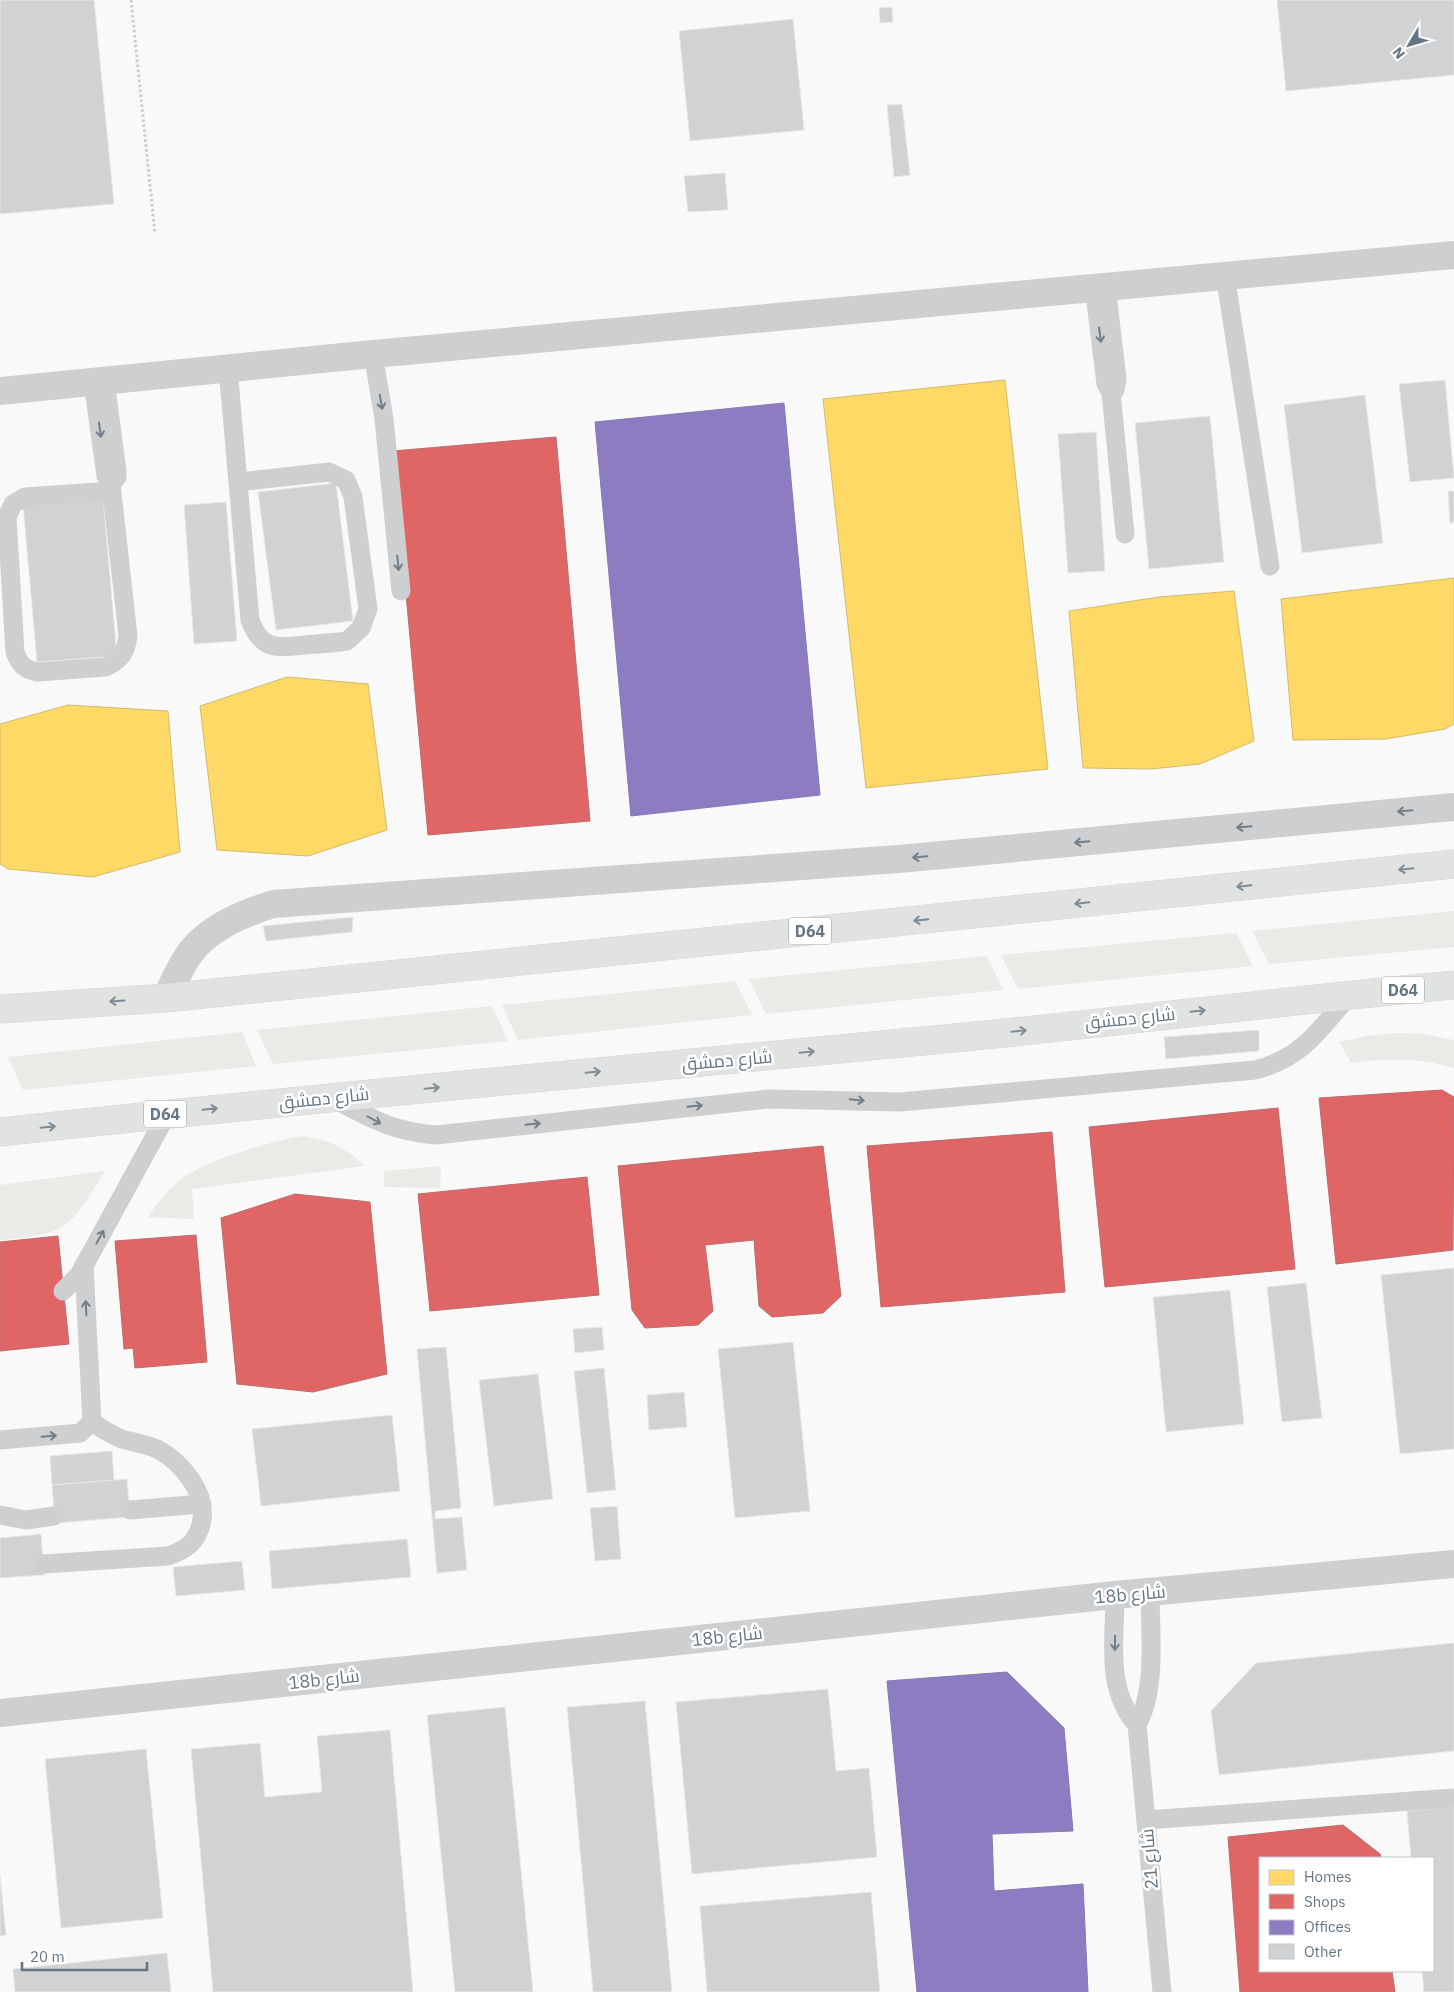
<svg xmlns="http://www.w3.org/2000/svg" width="1454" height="1992" font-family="'IBM Plex Sans',Cairo,sans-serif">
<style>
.green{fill:#e8ebe6}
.homes{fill:#ffd966;stroke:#d1bb6f}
.shops{fill:#e06666;stroke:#bb6b6f}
.offices{fill:#8e7cc3;stroke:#827ab0}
.building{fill:#d0d2d3;stroke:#e8e8e8}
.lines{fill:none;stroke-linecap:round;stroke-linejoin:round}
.primary-casing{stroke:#d5d6d7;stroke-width:29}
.path{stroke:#cbcccd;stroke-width:3;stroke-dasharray:2.5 2.5;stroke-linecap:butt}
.lane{stroke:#cecfd0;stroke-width:19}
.street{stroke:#cecfd0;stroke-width:28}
.primary{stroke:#e1e2e2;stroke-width:28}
.oneway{stroke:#707f8b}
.oneway2{stroke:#7e8c96}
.labels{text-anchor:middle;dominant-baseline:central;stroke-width:5;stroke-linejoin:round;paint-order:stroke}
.shield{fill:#fff;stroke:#939fa8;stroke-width:1}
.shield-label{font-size:16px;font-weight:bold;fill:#657683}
.street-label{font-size:18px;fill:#657683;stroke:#fff}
</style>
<rect width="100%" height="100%" fill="#f9f9f9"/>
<g class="green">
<polygon points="1454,911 1454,947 1269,964 1252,931"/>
<polygon points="1236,933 1253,966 1018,989 1001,955"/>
<polygon points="987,956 1003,990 766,1014 749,979"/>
<polygon points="735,981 752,1015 518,1040 502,1005"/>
<polygon points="492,1006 508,1041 273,1064 257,1030"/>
<polygon points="242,1032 256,1066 23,1090 8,1057"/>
<path d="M1395,1033L1423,1034L1454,1040V1068C1420,1057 1386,1058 1351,1063L1339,1042L1367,1036Z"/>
<path d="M303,1136C329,1140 346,1147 364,1166L192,1189L194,1219L148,1217C176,1175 198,1166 244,1151C263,1145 282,1139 303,1136Z"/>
<polygon points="441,1166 440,1188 384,1187 384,1171"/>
<path d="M105,1171C69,1228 70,1234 0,1240V1185Z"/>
</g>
<g class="homes">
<polygon points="1005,380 1048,769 866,788 823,399"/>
<polygon points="1454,578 1454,724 1445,729 1386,739 1293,740 1281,599"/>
<polygon points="1234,591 1254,741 1200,764 1151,769 1083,768 1069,611 1159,597"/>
<polygon points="287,677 368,684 387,830 308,856 217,850 200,706"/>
<polygon points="68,705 168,711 180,852 93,877 8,869 0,864 0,724"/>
</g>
<g class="shops">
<polygon points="556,437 590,821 428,835 393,451"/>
<polygon points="1442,1090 1454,1097 1453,1250 1336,1264 1319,1098"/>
<polygon points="1278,1108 1295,1269 1105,1287 1089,1127"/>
<polygon points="1052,1132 1065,1292 881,1307 867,1146"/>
<polygon points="823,1146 841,1296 823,1313 772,1317 759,1306 754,1240 705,1245 713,1311 698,1325 645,1328 632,1310 618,1166"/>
<polygon points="587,1177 599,1295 430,1311 418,1194"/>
<polygon points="295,1194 370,1202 387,1374 313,1392 237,1384 221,1218"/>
<polygon points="196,1235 207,1362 135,1368 133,1348 124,1349 115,1241"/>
<polygon points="58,1236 69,1344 0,1351 0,1242"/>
<polygon points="1343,1825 1380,1854 1381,1858 1260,1858 1260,1971 1392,1971 1395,1992 1240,1992 1228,1837"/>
</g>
<g class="offices">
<polygon points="784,403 820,795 631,816 595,422"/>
<polygon points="1007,1672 1064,1728 1073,1831 992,1834 994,1891 1083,1884 1088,1992 917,1992 887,1681"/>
</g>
<g class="building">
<polygon points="0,0 94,0 114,204 0,214"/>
<polygon points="1277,0 1454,0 1454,75 1286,91"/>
<polygon points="892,7 893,22 880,23 879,8"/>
<polygon points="793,19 804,130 690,141 679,31"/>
<polygon points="902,104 910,175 894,177 887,105"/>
<polygon points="725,173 728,210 688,212 684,176"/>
<polygon points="1445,380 1454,478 1410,482 1399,384"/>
<polygon points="1365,395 1383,543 1302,553 1284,405"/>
<polygon points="1210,416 1224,562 1149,569 1135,423"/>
<polygon points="1096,432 1105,571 1068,573 1058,434"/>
<polygon points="336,483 353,621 276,630 258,492"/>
<polygon points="1448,491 1454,491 1454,522 1450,523"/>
<polygon points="103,498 117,656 37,662 23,505"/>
<polygon points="226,502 237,641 194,644 184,505"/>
<polygon points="353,917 352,932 266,941 263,926"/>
<polygon points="1259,1030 1259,1051 1166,1059 1164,1037"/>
<polygon points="1454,1268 1454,1449 1400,1454 1381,1275"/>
<polygon points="1306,1283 1322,1418 1282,1422 1267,1287"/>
<polygon points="1230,1290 1244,1424 1166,1432 1153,1297"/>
<polygon points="602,1327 604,1350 575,1353 573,1329"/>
<polygon points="793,1342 810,1511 735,1518 718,1349"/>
<polygon points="446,1347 461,1508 435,1511 435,1519 462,1517 467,1570 437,1573 417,1349"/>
<polygon points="604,1368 616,1490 587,1493 574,1371"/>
<polygon points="538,1374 553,1499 494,1506 479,1380"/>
<polygon points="684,1392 687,1427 649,1430 647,1395"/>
<polygon points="392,1415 400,1491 261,1506 252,1429"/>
<polygon points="112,1451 114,1481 52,1485 50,1456"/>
<polygon points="127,1479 130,1517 55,1523 52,1485"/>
<polygon points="617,1506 621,1559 595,1561 590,1508"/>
<polygon points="41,1534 44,1575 0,1578 0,1538"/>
<polygon points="407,1539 411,1577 272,1589 269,1551"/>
<polygon points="242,1561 245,1590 176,1596 173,1567"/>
<polygon points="1454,1643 1454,1751 1219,1775 1211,1711 1256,1663"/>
<polygon points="828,1689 836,1771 869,1768 877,1857 692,1874 676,1702"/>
<polygon points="645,1701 672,1992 593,1992 567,1707"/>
<polygon points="505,1707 533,1992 455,1992 427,1715"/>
<polygon points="390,1730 413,1992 213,1992 191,1749 260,1743 265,1797 322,1792 317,1736"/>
<polygon points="146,1749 163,1918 61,1928 45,1759"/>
<polygon points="1454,1807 1454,1992 1424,1992 1422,1971 1433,1971 1433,1858 1411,1858 1407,1811"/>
<polygon points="0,1875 6,1935 0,1936"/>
<polygon points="871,1892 880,1992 707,1992 700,1906"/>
<polygon points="167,1953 171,1992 15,1992 13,1969"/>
</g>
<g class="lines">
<g class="primary-casing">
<g id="primary">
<polyline points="0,1009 166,998 1454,864"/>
<path d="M0,1132C321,1097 643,1068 965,1037C1128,1021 1291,1000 1454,985"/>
</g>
</g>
<polyline class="path" points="131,0 155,234"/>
<g class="lane">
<polyline points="1225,274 1270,566"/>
<polyline points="1094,286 1106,384 1111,393 1115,390 1117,379 1106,285"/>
<polyline points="373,354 384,419 401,591"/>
<path d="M228,368L250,620C261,650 276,648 304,645C318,644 333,643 347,641L361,628L368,609L353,497L346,480L329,472L238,482"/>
<polyline points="93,382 106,476 111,484 117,477 117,471 105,381"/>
<polyline points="1111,393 1125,534"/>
<path d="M111,484L128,636C126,652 121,660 105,667L38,672C25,670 19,664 15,652L7,517L13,504L25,497L112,491"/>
<path d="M332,1098C370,1118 391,1131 436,1135L768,1099L900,1102L1255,1070C1303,1058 1320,1029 1351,993"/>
<polyline points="63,1291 79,1275 167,1114"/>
<polyline points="0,1440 80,1433 92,1422 84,1265"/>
<polyline points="130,1510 202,1504"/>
<polyline points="0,1515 26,1520 54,1516"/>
<path d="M43,1564L168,1556C187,1550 199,1540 202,1519C206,1492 182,1463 159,1450C148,1444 135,1443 122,1439C111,1435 102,1429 92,1422"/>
<path d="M1150,1592C1150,1633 1157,1689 1137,1725L1162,1992"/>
<path d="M1115,1595C1115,1640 1105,1689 1137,1725"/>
<polyline points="1146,1820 1454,1798"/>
</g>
<g class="street">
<polyline points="0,391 373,354 1454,255"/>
<path d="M166,998C173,984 179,969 188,956C207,928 242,914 273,904L899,859L1454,807"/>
<polyline points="0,1713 1115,1595 1454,1564"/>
</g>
<use href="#primary" class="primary"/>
</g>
<defs><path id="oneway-shaft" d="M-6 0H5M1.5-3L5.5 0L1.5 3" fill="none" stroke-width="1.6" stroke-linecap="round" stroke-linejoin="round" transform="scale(1.25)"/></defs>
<g class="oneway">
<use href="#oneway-shaft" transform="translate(1100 335) rotate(83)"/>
<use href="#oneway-shaft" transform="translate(381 402) rotate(80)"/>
<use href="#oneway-shaft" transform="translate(100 430) rotate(82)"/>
<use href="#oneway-shaft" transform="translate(398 563) rotate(84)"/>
<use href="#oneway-shaft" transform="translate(1405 811) rotate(175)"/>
<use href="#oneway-shaft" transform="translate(1244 827) rotate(175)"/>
<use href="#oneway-shaft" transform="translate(1082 842) rotate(175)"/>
<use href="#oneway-shaft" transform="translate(920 857) rotate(175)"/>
<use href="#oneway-shaft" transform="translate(857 1100) rotate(6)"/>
<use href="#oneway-shaft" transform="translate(695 1106) rotate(-6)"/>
<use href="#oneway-shaft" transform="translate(374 1120) rotate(28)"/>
<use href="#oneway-shaft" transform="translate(533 1124) rotate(-6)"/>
<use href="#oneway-shaft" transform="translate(100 1237) rotate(-61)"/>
<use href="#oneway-shaft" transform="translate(86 1308) rotate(-93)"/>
<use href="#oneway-shaft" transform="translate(49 1436) rotate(-5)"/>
<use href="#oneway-shaft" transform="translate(1115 1643) rotate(90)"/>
</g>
<g class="oneway2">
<use href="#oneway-shaft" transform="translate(1406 869) rotate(174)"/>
<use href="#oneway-shaft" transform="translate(1244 886) rotate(174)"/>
<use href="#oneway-shaft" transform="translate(1082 903) rotate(174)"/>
<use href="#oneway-shaft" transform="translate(921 920) rotate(174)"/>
<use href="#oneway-shaft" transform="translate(117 1001) rotate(176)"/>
<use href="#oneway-shaft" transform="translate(1198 1011) rotate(-6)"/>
<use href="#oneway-shaft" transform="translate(1019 1031) rotate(-6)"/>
<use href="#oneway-shaft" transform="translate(807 1052) rotate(-5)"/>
<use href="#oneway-shaft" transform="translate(593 1072) rotate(-5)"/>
<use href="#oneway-shaft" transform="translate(432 1088) rotate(-5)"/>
<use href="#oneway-shaft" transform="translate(210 1109) rotate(-6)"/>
<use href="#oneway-shaft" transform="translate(48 1127) rotate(-6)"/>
</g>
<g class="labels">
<g class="shield">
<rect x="789" y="917.5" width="42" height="27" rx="4"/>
<rect x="1382" y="976.5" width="42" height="27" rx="4"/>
<rect x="144" y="1100.5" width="42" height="27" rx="4"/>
</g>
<g class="shield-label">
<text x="810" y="931">D64</text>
<text x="1403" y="990">D64</text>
<text x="165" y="1114">D64</text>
</g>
<g class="street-label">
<text transform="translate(1130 1018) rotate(-6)">شارع دمشق</text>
<text transform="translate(727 1060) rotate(-5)">شارع دمشق</text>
<text transform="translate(324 1098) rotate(-6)">شارع دمشق</text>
<text transform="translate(1130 1594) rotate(-5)">18b شارع</text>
<text transform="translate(727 1636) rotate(-6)">18b شارع</text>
<text transform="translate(324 1679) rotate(-6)">18b شارع</text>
<text transform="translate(1149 1859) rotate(-95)">شارع 21</text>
</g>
</g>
<rect x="1259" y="1857" width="175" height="115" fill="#ffffff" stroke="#c1c8cd"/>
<rect x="1269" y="1870" width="25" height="15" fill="#ffd966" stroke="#c1c8cd"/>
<text x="1304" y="1882" font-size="15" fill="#657683">Homes</text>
<rect x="1269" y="1894" width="25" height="15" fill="#e06666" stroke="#c1c8cd"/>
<text x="1304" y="1907" font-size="15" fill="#657683">Shops</text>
<rect x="1269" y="1920" width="25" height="15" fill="#8e7cc3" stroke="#c1c8cd"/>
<text x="1304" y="1932" font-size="15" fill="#657683">Offices</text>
<rect x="1269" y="1944" width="25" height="15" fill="#d0d2d3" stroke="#c1c8cd"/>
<text x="1304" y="1957" font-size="15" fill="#657683">Other</text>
<g transform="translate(1409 45) rotate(232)" stroke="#ffffff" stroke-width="4" paint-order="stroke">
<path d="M0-4L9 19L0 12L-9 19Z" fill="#657683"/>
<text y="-8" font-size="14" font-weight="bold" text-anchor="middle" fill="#657683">N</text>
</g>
<path d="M22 1962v8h125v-8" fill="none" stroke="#657683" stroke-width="2.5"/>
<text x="30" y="1962" font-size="15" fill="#657683" stroke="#ffffff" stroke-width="4" paint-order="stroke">20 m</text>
</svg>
